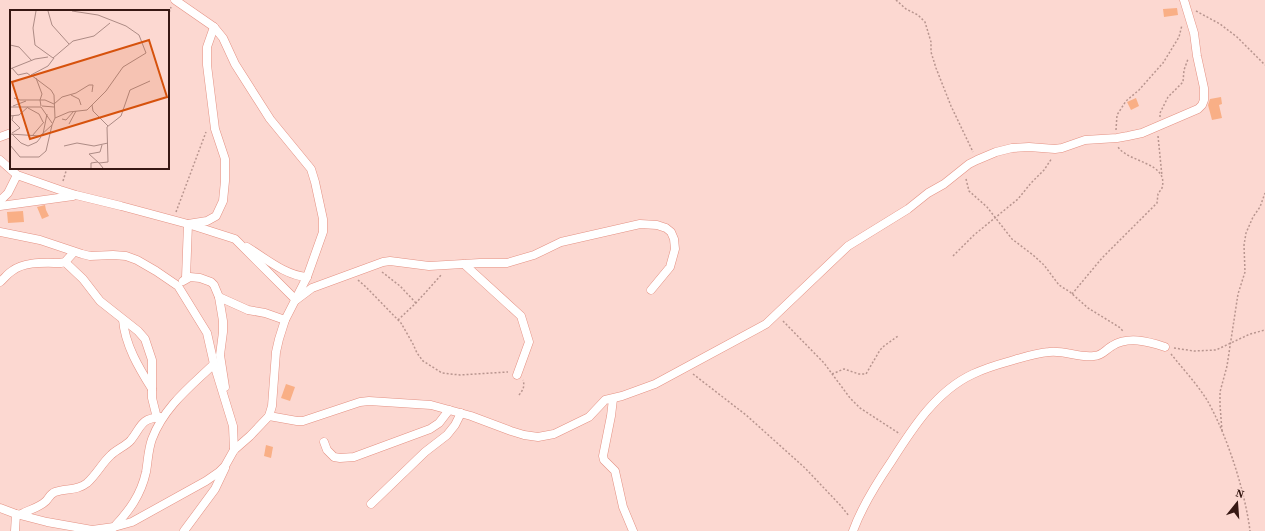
<svg xmlns="http://www.w3.org/2000/svg" width="1265" height="531" font-family="'Source Serif 4',serif">
<style>
.building{fill:#f9af86}
.lines{fill:none;stroke-linecap:round;stroke-linejoin:round}
.minor-casing{stroke:#e49183;stroke-width:9}
.path{stroke:#b8958f;stroke-width:1.5;stroke-dasharray:2 2;stroke-linecap:butt}
.minor{stroke:#fff;stroke-width:8}
.inset-road{fill:none;stroke:#ad8b85;stroke-width:1}
.view{fill:#d6520d;fill-opacity:0.15;stroke:#d6520d;stroke-width:2}
.inset-edge{fill:none;stroke:#371813;stroke-width:2}
</style>
<rect width="100%" height="100%" fill="#fcd8d1"/>
<g class="building">
<polygon points="1177,8 1178,15 1164,17 1163,9"/>
<polygon points="1221,97 1222,104 1219,105 1222,118 1212,120 1208,105 1210,99"/>
<polygon points="1136,98 1139,106 1131,110 1127,102"/>
<polygon points="45,205 46,210 49,216 42,219 37,207"/>
<polygon points="23,211 24,222 8,223 7,212"/>
<polygon points="286,384 295,387 290,401 281,398"/>
<polygon points="266,445 273,447 271,458 264,456"/>
</g>
<g class="lines">
<g class="minor-casing">
<g id="minor">
<polyline points="0,137 11,133"/>
<polyline points="0,160 17,175 60,190 76,195 121,206 188,224 235,239 296,300 312,288 383,262 390,261 429,266 480,263 507,263 534,255 561,242 640,224 657,225 666,228 671,232 674,239 675,249 670,267 651,290"/>
<polyline points="0,201 8,193 17,175"/>
<polyline points="0,206 73,196"/>
<polyline points="0,232 40,240 82,254 90,256 113,255 126,256 137,260 156,271 178,286 207,333 214,364 233,426 234,450"/>
<path d="M247,247C265,258 286,276 307,277"/>
<polyline points="65,262 83,279 100,301 138,331 145,339 152,360 152,398 157,418"/>
<polyline points="464,264 521,316 529,342 517,375"/>
<polyline points="186,278 188,224 207,221 216,216 223,201 225,181 225,159 215,129 207,65 207,47 214,27"/>
<polyline points="183,281 190,277 200,278 211,282 214,285 219,297 248,310 265,313 285,320"/>
<path d="M0,282C4,279 7,274 12,271C25,261 45,263 61,263L65,262L74,252"/>
<polyline points="219,297 223,321 223,332 220,355 225,387"/>
<path d="M123,320C125,345 139,368 152,389"/>
<polyline points="613,399 611,416 603,456 604,460 615,471 623,507 633,531"/>
<polyline points="269,416 297,421 303,421 360,402 369,401 431,405 471,416 511,431 524,435 538,437 554,434 589,417 605,400 622,396 655,384 766,324 848,246 908,209 928,193 944,184 969,164 977,160 996,152 1012,148 1029,147 1055,149 1062,148 1085,140 1117,138 1128,136 1142,133 1198,109 1202,105 1204,100 1204,88 1197,56 1194,33 1184,0"/>
<polyline points="324,442 327,450 334,457 340,458 354,457 430,429 439,423 449,410"/>
<polyline points="371,504 425,452 447,435 455,425 461,413"/>
<polyline points="0,508 16,514 47,522 92,530 114,527 132,522 206,481 219,472 225,466 234,450 250,436 269,416 272,406 276,352 279,339 285,320 307,277 323,232 323,219 315,182 311,169 270,119 235,64 223,38 214,27 175,0"/>
<path d="M19,515C28,510 39,508 46,501C49,498 50,494 55,492C66,488 77,491 87,483C97,474 102,463 111,455C117,449 126,446 131,440C142,426 140,419 160,417"/>
<path d="M114,527C129,511 141,495 146,472C148,461 148,450 152,439C164,407 190,387 214,364"/>
<polyline points="15,531 16,514"/>
<polyline points="184,531 215,489 225,468"/>
<path d="M853,531C862,506 876,484 891,462C912,429 936,391 973,374C984,369 996,365 1007,362C1021,358 1035,353 1049,352C1064,350 1079,358 1094,356C1102,356 1105,350 1112,346C1128,336 1147,341 1165,347"/>
</g>
</g>
<g class="path">
<polyline points="896,0 906,9 918,15 925,22 931,42 931,52 936,68 951,106 973,152"/>
<polyline points="1196,11 1220,24 1237,37 1265,65"/>
<polyline points="168,16 171,7"/>
<polyline points="10,71 11,72"/>
<polyline points="1160,117 1160,113 1168,97 1183,82 1184,70 1188,59"/>
<polyline points="1116,130 1117,115 1126,101 1139,90 1163,63 1179,37 1182,25"/>
<polyline points="1158,136 1162,176"/>
<polyline points="966,179 969,191 987,207 1012,239 1033,255 1044,265 1059,285 1070,292 1088,308 1119,327 1124,332"/>
<polyline points="63,181 67,168"/>
<polyline points="176,212 206,132"/>
<polyline points="953,256 974,235 1018,199 1031,183 1044,170 1052,158"/>
<polyline points="382,272 400,286 416,303"/>
<polyline points="358,280 366,287 401,323 413,344 417,353 423,361 431,366 442,373 460,375 508,372"/>
<path d="M1072,294L1102,258L1157,203L1158,194L1162,188C1169,162 1129,163 1118,147"/>
<polyline points="398,320 416,303 442,274"/>
<polyline points="783,321 824,363 850,398 860,408 900,434"/>
<polyline points="1174,348 1194,351 1216,350 1250,334 1265,330"/>
<path d="M1171,354C1183,369 1197,384 1207,400C1227,435 1245,491 1250,531"/>
<polyline points="693,374 746,415 805,468 841,506 849,516"/>
<polyline points="832,374 844,369 859,374 866,374 880,350 884,346 898,336"/>
<path d="M519,395C523,390 525,386 523,380"/>
<polyline points="1222,431 1220,405 1220,392 1227,366 1238,294 1245,272 1244,245 1246,233 1253,217 1260,207 1265,193"/>
</g>
<use href="#minor" class="minor"/>
</g>
<g transform="translate(10 10)">
<rect width="159" height="159" fill="#fcd8d1"/>
<path class="inset-road" d="M26,1L23,18L25,35L43,48L63,31L84,26L100,13M38,1L42,15L59,34M0,35L9,37L22,51M2,58L8,65L17,63L21,66M0,59L25,49L38,47M26,68L32,84L30,90L31,96M61,85L69,89L71,95M4,88L10,90H35L44,94L52,87L66,83L79,75H83L82,82M82,95L83,101L98,116M3,96L16,91M32,96L44,97M0,97H31L42,113M18,98L29,104L33,112M0,106L9,105L18,97M45,108L59,102L77,100L96,81L113,57L136,43L129,25L116,16L88,5L62,1M52,109L56,110L64,101M59,114L66,101M2,123L10,118L2,110L3,106M0,124L30,126L42,115L45,108L44,85L41,80L21,65L38,56L44,48M2,124L11,133L18,136L27,132L31,127M33,124L37,104M22,126L34,112M0,135L10,147H29L36,141L42,115M54,136L67,133L84,136L98,133M89,153L79,144L90,142L92,135M81,158V153L88,152M93,158L89,153L98,152L97,117L111,106L120,80L140,71"/>
<path class="view" d="M139,30L157,87L20,129L2,72Z"/>
<rect width="159" height="159" class="inset-edge"/>
</g>
<g transform="translate(1237 503) rotate(17)" stroke="#fcd8d1" stroke-width="3" paint-order="stroke">
<path d="M0-3L7 15L0 10L-7 15Z" fill="#371813"/>
<text y="-6" font-size="11" font-weight="bold" text-anchor="middle" fill="#371813">N</text>
</g>
</svg>
